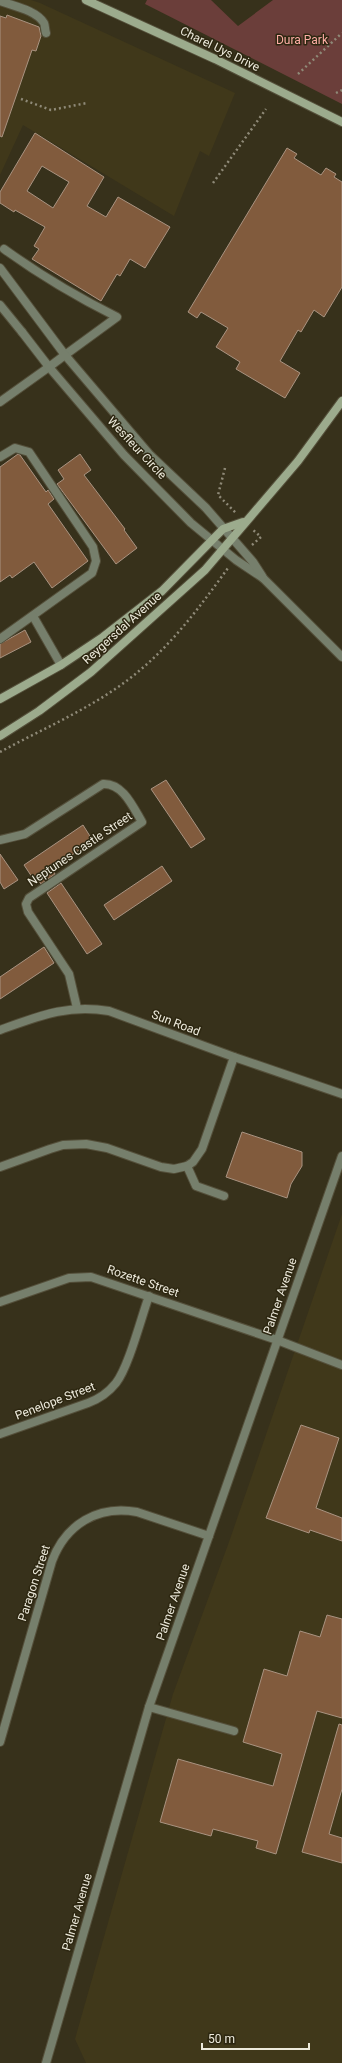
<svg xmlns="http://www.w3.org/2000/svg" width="342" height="2063" font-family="Roboto,sans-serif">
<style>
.built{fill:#40381a}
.green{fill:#6b3e3a}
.building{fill:#815b3d;stroke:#a99381;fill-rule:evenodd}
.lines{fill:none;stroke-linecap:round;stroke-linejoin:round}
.service-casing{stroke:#544f3a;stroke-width:10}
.minor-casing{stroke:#544f3a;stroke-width:10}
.tertiary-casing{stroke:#544f3a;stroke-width:10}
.secondary-casing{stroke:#544f3a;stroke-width:10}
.path{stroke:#8f8a78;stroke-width:2.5;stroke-dasharray:2 3;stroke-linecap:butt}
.service{stroke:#767f6c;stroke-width:8}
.minor{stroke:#767f6c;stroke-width:8}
.tertiary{stroke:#767f6c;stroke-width:8}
.secondary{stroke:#9cab8d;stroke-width:8}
.labels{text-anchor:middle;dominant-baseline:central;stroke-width:3;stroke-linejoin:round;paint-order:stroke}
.park-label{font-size:12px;fill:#fdada5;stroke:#2d2711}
.street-label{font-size:12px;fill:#edeadc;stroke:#2d2711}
</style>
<rect width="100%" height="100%" fill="#37311b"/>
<g class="built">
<polygon points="0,0 31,0 40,3 235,93 209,156 200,151 174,216 23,125 0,175"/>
<polygon points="342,1214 342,2063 86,2063 75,2039 173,1694 229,1542"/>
</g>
<polygon class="green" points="147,0 211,0 238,26 273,0 342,0 342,104 145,4"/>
<g class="building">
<polygon points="7,15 39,27 41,36 36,51 32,50 2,137 0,136 0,16 6,18"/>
<path d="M35,133L104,177L87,206L106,217L118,197L170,227L145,268L130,259L120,276L117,274L101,301L32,259L39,249L34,246L45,227L15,210L14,212L0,203V192ZM42,166L69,182L53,208L27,191Z"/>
<polygon points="287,148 297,154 294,158 321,175 326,168 336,174 334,177 342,182 342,287 324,317 314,310 301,332 298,330 280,361 300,373 285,398 236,369 240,362 216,347 228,328 201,312 197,318 188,312"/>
<polygon points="18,454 20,455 46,492 48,490 54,499 48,504 88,561 52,588 34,562 12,578 10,575 0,582 0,467"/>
<polygon points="80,454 91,470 84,475 125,529 124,530 137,548 116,564 57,484 64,479 58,470"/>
<polygon points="25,630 31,642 0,658 0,644"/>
<polygon points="166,780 205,839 191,848 151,789"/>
<polygon points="83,825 93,841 52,868 55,874 41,884 37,878 34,880 24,865"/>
<polygon points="0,854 18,880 4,889 0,882"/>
<polygon points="162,866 172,881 114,920 104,905"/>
<polygon points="61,883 102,944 87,954 47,893"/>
<polygon points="44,947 54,963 0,999 0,977"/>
<polygon points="242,1132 302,1152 302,1166 291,1184 287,1198 226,1177"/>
<polygon points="301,1425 339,1438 316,1508 342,1518 342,1541 310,1530 309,1533 266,1518"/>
<polygon points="327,1615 342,1619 342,1718 317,1711 276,1854 256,1848 258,1841 213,1829 211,1836 160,1822 178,1759 273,1786 282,1754 243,1742 264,1669 287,1676 300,1631 320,1637"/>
<polygon points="339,1724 342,1725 342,1789 329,1834 342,1838 342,1863 302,1852"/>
</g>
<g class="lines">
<g class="service-casing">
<g id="service">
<path d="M0,1C13,6 36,10 44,23C45,25 45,30 46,33"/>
<path d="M4,249C40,275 77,297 117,317L65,355"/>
<polyline points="0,457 15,448 29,452 93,547 96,561 92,573 0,639"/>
<polyline points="33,616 61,665"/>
<path d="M0,840L25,834L103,784C123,783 133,807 142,822L29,898L26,904L28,912L69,974L77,1008"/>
<polyline points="277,1340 342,1365"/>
<polyline points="149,1707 234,1731"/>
</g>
</g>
<g class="minor-casing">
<g id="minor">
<polyline points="0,268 65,355"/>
<polyline points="0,305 22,332"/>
<polyline points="0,402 49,367"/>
<polyline points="263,578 342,657"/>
<path d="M0,1030C39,1016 67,1004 109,1011L234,1057L342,1094"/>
<polyline points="187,1166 196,1186 224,1196"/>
<polyline points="0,1167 50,1149 63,1145 86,1144 107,1148 161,1167 174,1169 187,1166 193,1162 202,1149 234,1057"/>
<polyline points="0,1302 69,1278 91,1277 277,1340"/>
<path d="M0,1434L88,1403C99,1399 108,1393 116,1383C129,1366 141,1318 149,1296"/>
<path d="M0,1742L52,1561C66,1524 98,1505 137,1512L209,1536"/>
<polyline points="46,2063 149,1707 342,1156"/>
</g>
</g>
<g class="tertiary-casing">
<g id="tertiary">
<polyline points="22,332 49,367 124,455 191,523 236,560 263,578"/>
<polyline points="49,367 65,355 150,455 206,508 253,562 262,576"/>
</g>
</g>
<g class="secondary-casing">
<g id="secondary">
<polyline points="86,0 215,59 342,122"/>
<polyline points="0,699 61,665 103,637 162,591 223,529 243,522"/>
<polyline points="0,736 39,711 91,672 205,570 298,461 342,401"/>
</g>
</g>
<g class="path">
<polyline points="298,74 342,33"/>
<polyline points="336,93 342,90"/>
<polyline points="21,99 51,110 87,103"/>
<polyline points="213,183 266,109"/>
<polyline points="225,468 218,495 236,513"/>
<polyline points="252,545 261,537 252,529"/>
<path d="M0,752C46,727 99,705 139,671C174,642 202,604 228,568"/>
</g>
<use href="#service" class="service"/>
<use href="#minor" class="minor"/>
<use href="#tertiary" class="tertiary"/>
<use href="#secondary" class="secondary"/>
</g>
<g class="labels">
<g class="park-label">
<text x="302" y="40">Dura Park</text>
</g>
<g class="street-label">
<text transform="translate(220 49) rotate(26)">Charel Uys Drive</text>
<text transform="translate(137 448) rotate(47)">Wesfleur Circle</text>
<text transform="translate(122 628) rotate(-42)">Reygersdal Avenue</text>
<text transform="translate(80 849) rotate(-34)">Neptunes Castle Street</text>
<text transform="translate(176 1023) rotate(21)">Sun Road</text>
<text transform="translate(143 1281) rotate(19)">Rozette Street</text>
<text transform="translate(280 1296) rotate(-71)">Palmer Avenue</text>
<text transform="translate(55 1401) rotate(-21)">Penelope Street</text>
<text transform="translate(34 1583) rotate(-72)">Paragon Street</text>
<text transform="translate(173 1602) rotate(-71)">Palmer Avenue</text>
<text transform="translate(77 1912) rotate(-74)">Palmer Avenue</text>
</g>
</g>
<path d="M202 2043v6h107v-6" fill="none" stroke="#edeadc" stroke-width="2"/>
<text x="208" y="2043" font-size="12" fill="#edeadc" stroke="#2d2711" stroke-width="3" paint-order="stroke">50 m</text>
</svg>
